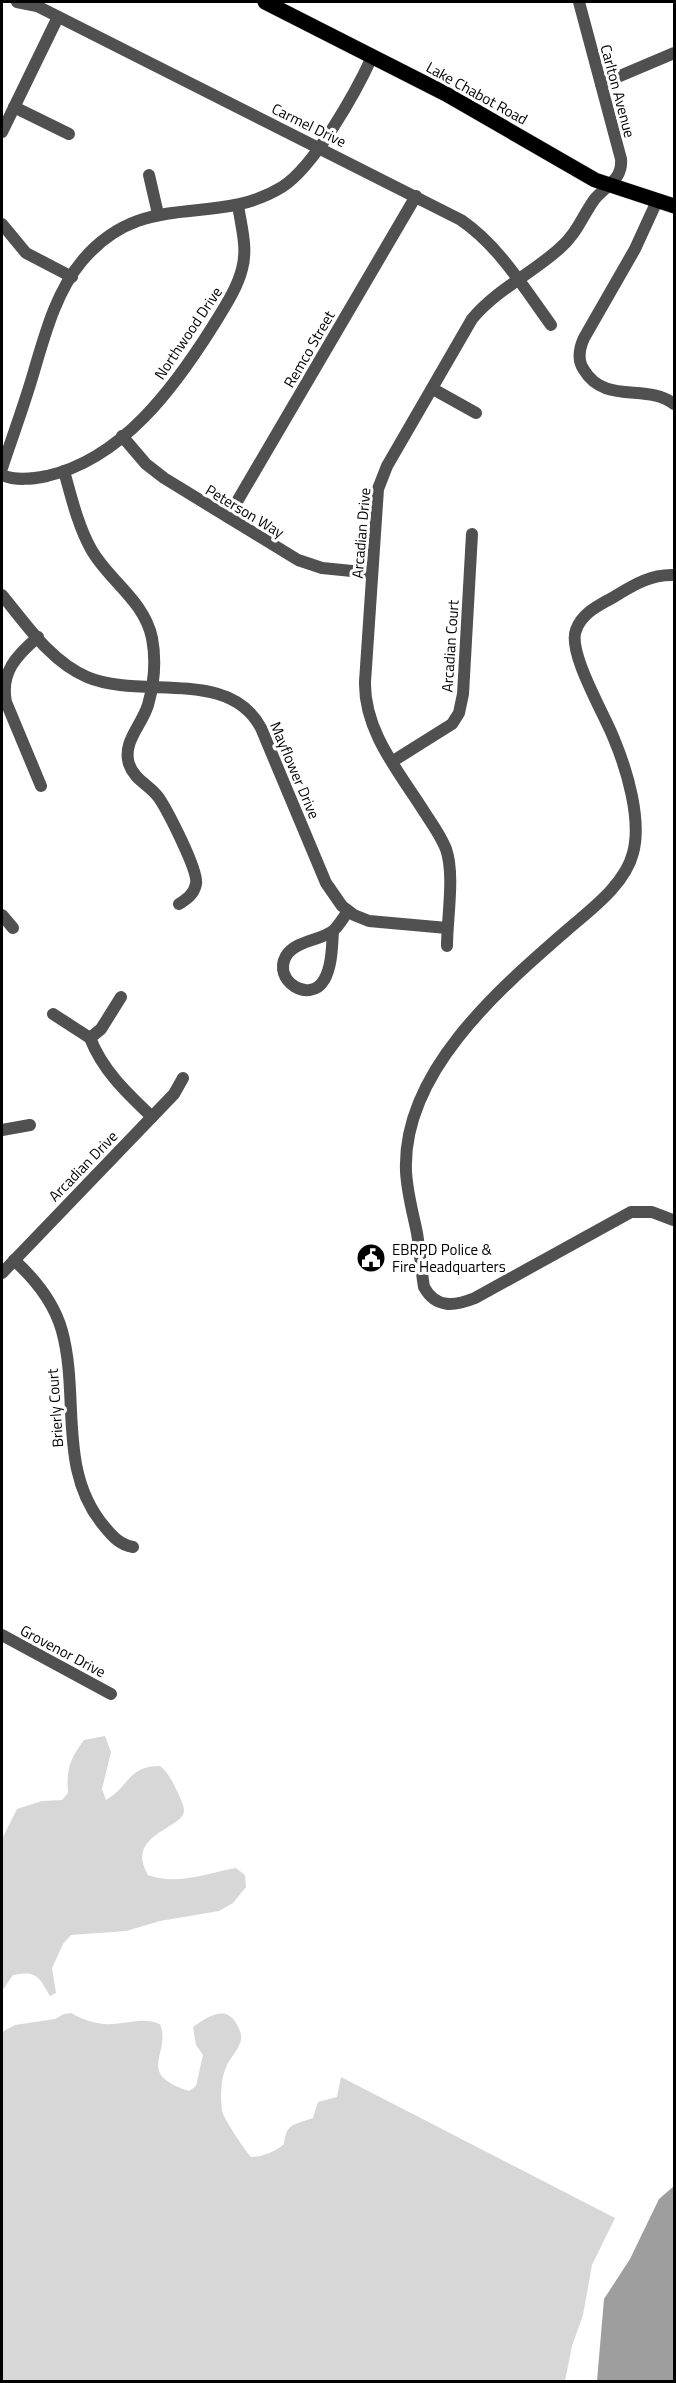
<svg xmlns="http://www.w3.org/2000/svg" width="676" height="2383" font-family="'Titillium Web',sans-serif">
<style>
.green{fill:#d7d7d7}
.water{fill:#9e9e9e}
.lines{fill:none;stroke-linecap:round;stroke-linejoin:round}
.major-casing{stroke:#dbdbdb;stroke-width:16}
.minor{stroke:#505050;stroke-width:12}
.major{stroke:#000;stroke-width:15}
.labels{text-anchor:middle;dominant-baseline:central;stroke-width:6;stroke-linejoin:round;paint-order:stroke}
.street-label{font-size:15px;fill:#000;stroke:#fff}
.poi-label{font-size:15px;fill:#000;stroke:#fff;text-anchor:start}
</style>
<rect width="100%" height="100%" fill="#fff"/>
<g class="green">
<path d="M105,1736L111,1752L102,1789L106,1800C130,1786 128,1766 160,1766C169,1773 173,1783 178,1793C180,1798 184,1805 184,1811C183,1829 124,1834 148,1875C177,1886 207,1873 236,1868L245,1875L246,1887L233,1903L219,1911L160,1921L126,1931L71,1935L63,1944L52,1968L56,1993L50,1996C39,1977 37,1970 13,1975L2,1991V1839L17,1809L42,1801L62,1800L68,1793C66,1769 70,1759 84,1740Z"/>
<path d="M71,2013C83,2020 98,2025 112,2024C130,2023 143,2017 160,2024C172,2054 134,2073 189,2091L196,2086L203,2055L196,2045L193,2027C206,2018 225,2004 236,2023C239,2028 242,2034 241,2040C239,2049 231,2057 227,2065C221,2078 220,2095 222,2110C222,2117 245,2150 251,2157C264,2156 273,2153 284,2144C286,2123 294,2125 313,2118L318,2102L337,2097L341,2077L615,2218L592,2265L583,2315L572,2346L565,2381H2V2032L15,2025L55,2019L64,2014Z"/>
</g>
<polygon class="water" points="674,2186 674,2381 597,2381 604,2299 630,2259 659,2199"/>
<g class="lines">
<g class="major-casing">
<polyline id="major" points="265,2 446,94 595,180 674,206"/>
</g>
<g class="minor">
<path d="M17,2L37,6L461,220C499,246 524,288 551,325"/>
<polyline points="601,84 674,53"/>
<polyline points="14,107 69,134"/>
<polyline points="2,132 58,17"/>
<polyline points="149,175 158,214"/>
<path d="M657,201L635,249L584,338C579,349 577,360 584,370C605,405 647,383 674,404"/>
<polyline points="2,224 26,253 72,277"/>
<polyline points="433,389 476,413"/>
<polyline points="122,436 146,464 164,478 298,560 322,568 372,573"/>
<path d="M2,468C12,438 23,408 32,378C44,338 55,293 82,261C144,187 214,229 282,187C314,167 356,92 372,57"/>
<path d="M64,471C71,496 78,526 91,549C108,580 144,600 152,638C156,659 154,684 148,705C142,725 122,742 129,764C135,781 149,784 159,798C167,810 199,871 196,884C194,894 187,899 179,904"/>
<path d="M2,475C16,481 32,479 47,476C122,459 174,388 213,326C224,308 237,289 242,269C248,248 241,226 238,205"/>
<polyline points="228,517 416,196"/>
<path d="M2,595C26,624 51,662 87,677C141,700 229,667 261,728L326,883L342,906L354,915L369,921L447,928"/>
<path d="M38,637C17,655 0,672 6,702L41,786"/>
<polyline points="393,761 452,724 459,713 463,694 472,534"/>
<polyline points="2,915 13,928"/>
<path d="M333,931C332,946 332,967 324,980C310,1004 272,981 286,956C296,940 321,941 334,930C339,925 344,917 348,911"/>
<path d="M447,946C447,918 455,875 446,849C441,836 433,825 425,813C400,773 364,732 365,682L378,489L387,466L472,319C496,290 531,274 559,249C576,235 582,217 594,200C605,186 623,180 621,159L579,2"/>
<polyline points="53,1014 90,1038"/>
<path d="M90,1038C103,1071 127,1093 152,1117"/>
<polyline points="90,1038 101,1029 121,997"/>
<polyline points="2,1130 30,1125"/>
<path d="M673,1220L652,1212H631L475,1298C455,1306 436,1309 424,1287C421,1269 420,1251 417,1233C413,1213 407,1193 406,1171C402,1073 498,990 566,931C590,910 625,885 633,853C642,820 627,770 614,739C605,715 567,652 576,630C582,613 598,606 612,598C632,586 650,574 674,575"/>
<path d="M14,1260C36,1280 54,1302 62,1331C80,1397 57,1470 104,1526C112,1536 120,1545 133,1547"/>
<polyline points="2,1273 174,1094 183,1078"/>
<polyline points="2,1635 111,1694"/>
</g>
<use href="#major" class="major"/>
</g>
<defs>
<g id="civic-disc" transform="scale(1.5)"><circle r="9.5" fill="#000" stroke="#fff"/><path d="M-.6-6.5H3V-4.5H.6V-3L4-1V1h2V6H-6V1h2V-1L-.6-3ZM-1.2 2.5V6h2.4V2.5Z" fill="#fff"/></g>
</defs>
<g fill-rule="evenodd">
<use href="#civic-disc" x="371" y="1258"/>
</g>
<g class="labels">
<g class="street-label">
<text transform="translate(618 91) rotate(75)">Carlton Avenue</text>
<text transform="translate(477 93) rotate(29)">Lake Chabot Road</text>
<text transform="translate(309 125) rotate(26)">Carmel Drive</text>
<text transform="translate(188 333) rotate(-56)">Northwood Drive</text>
<text transform="translate(309 349) rotate(-60)">Remco Street</text>
<text transform="translate(245 511) rotate(31)">Peterson Way</text>
<text transform="translate(361 533) rotate(-85)">Arcadian Drive</text>
<text transform="translate(450 646) rotate(-86)">Arcadian Court</text>
<text transform="translate(295 770) rotate(67)">Mayflower Drive</text>
<text transform="translate(83 1166) rotate(-46)">Arcadian Drive</text>
<text transform="translate(55 1408) rotate(-94)">Brierly Court</text>
<text transform="translate(63 1651) rotate(28)">Grovenor Drive</text>
</g>
<g class="poi-label">
<text x="392" y="1249">EBRPD Police &amp;<tspan x="392" dy="17">Fire Headquarters</tspan></text>
</g>
</g>
<rect width="676" height="2383" fill="none" stroke="#000000" stroke-width="6"/>
</svg>
